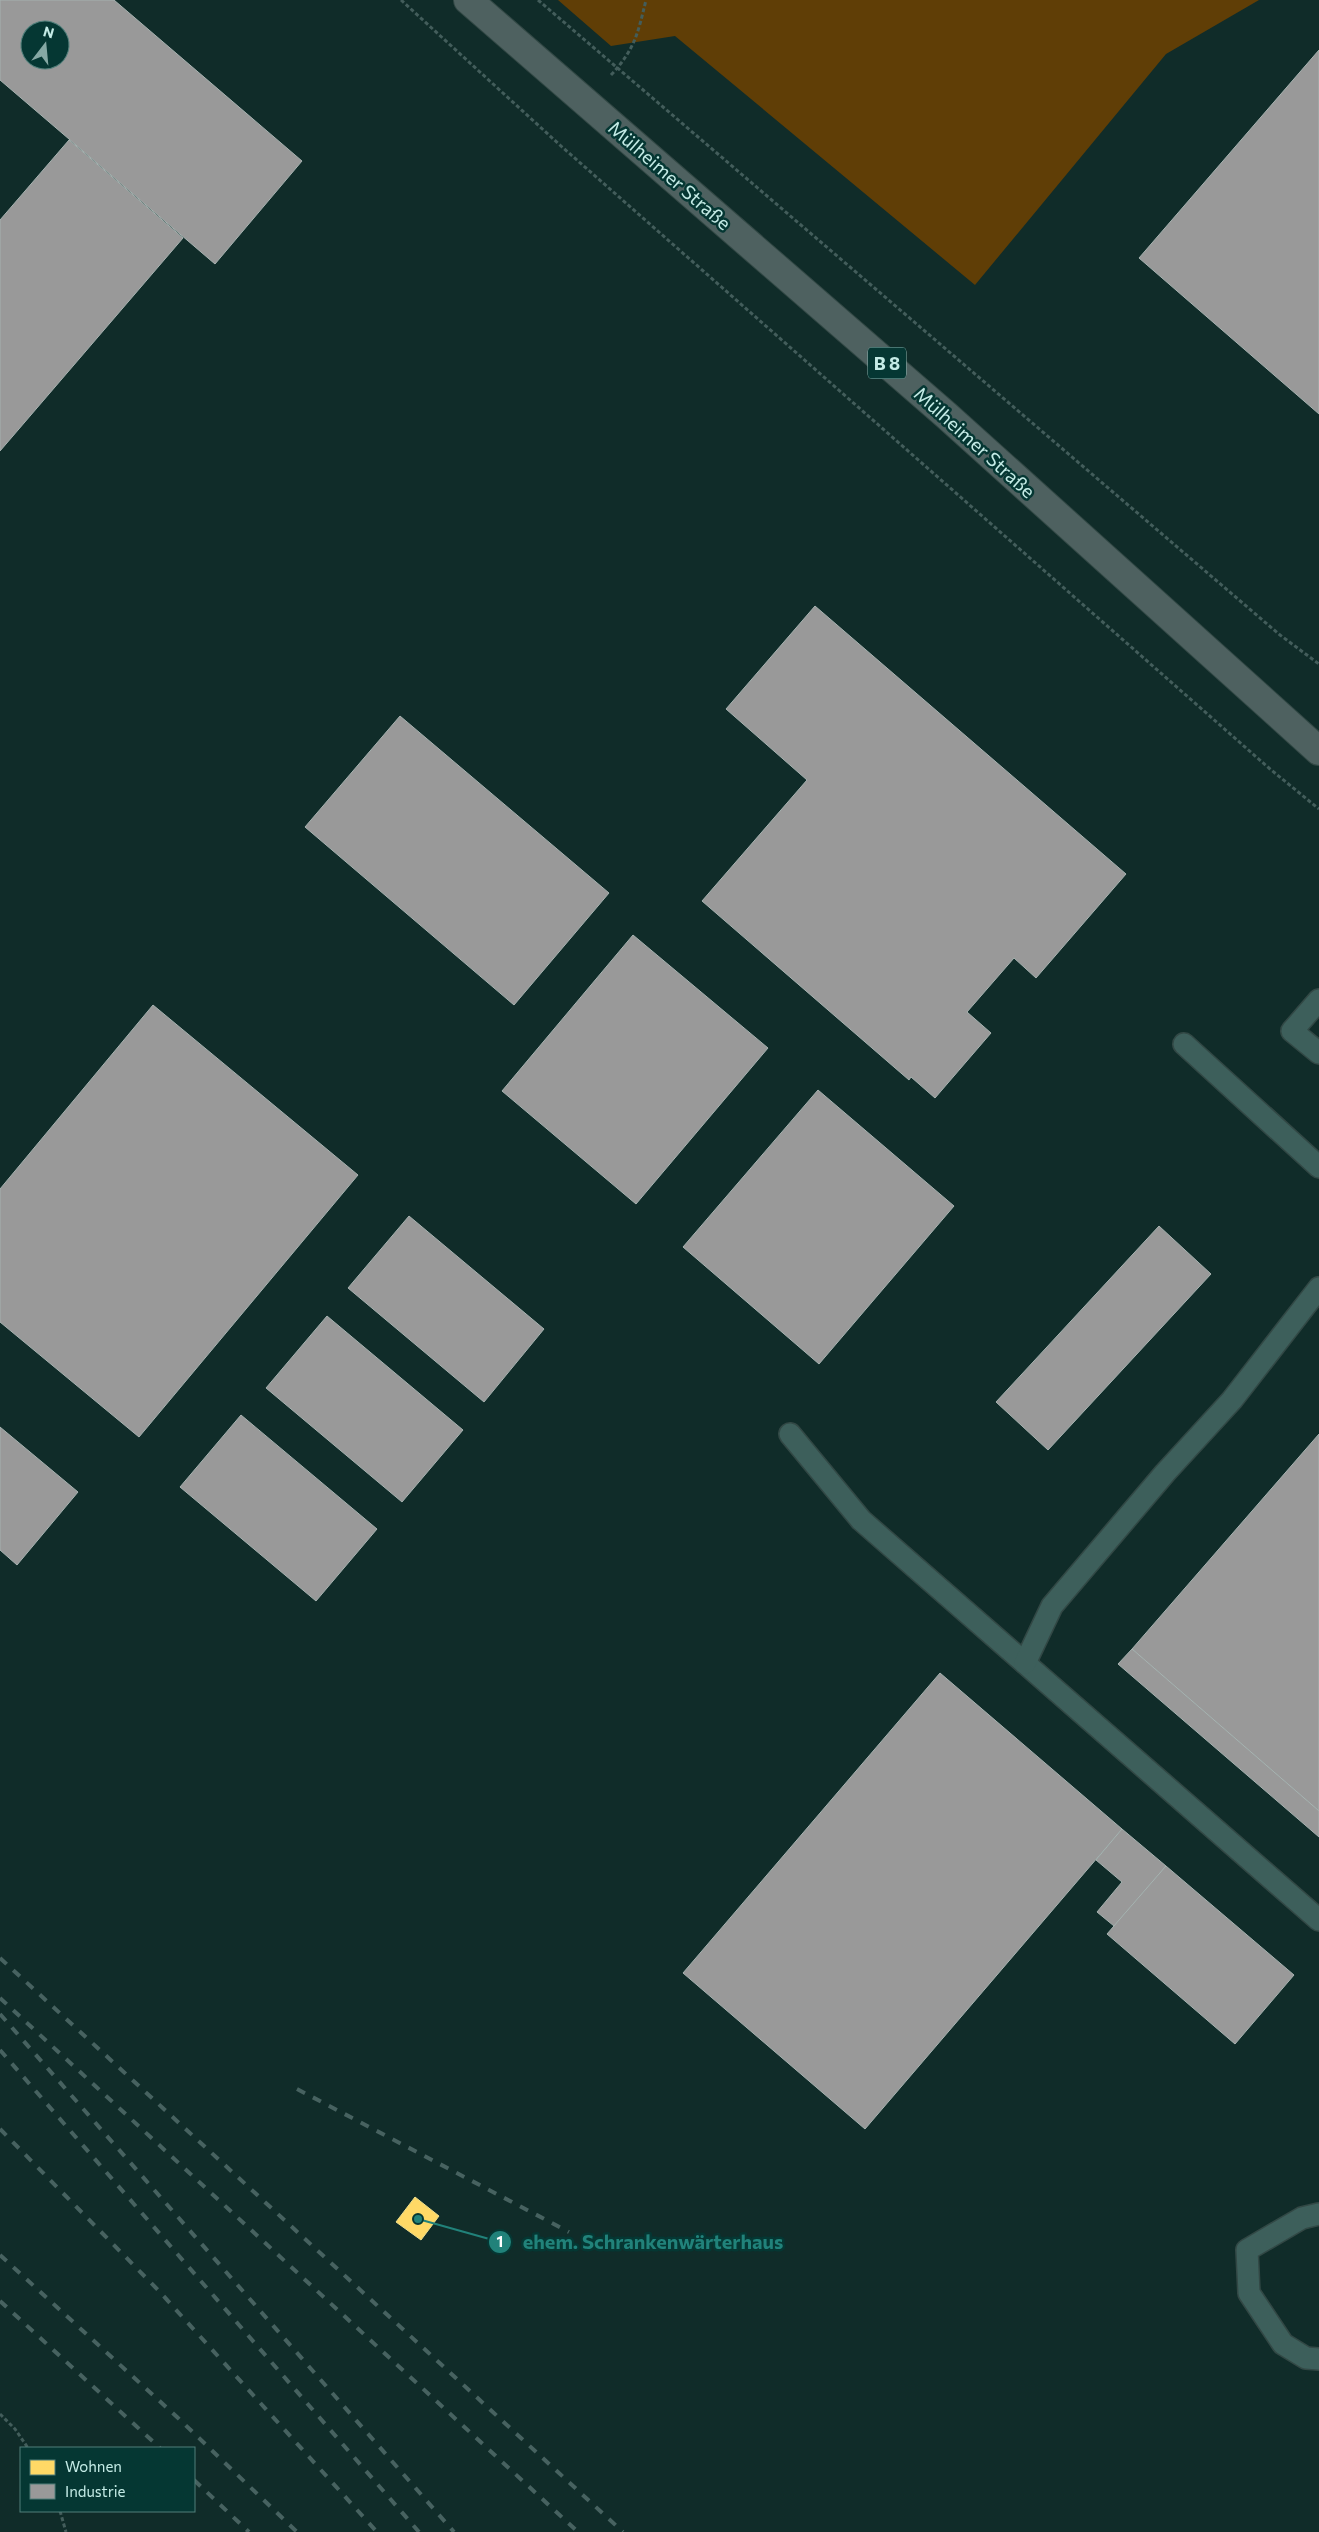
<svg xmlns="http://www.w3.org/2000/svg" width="1319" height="2532" font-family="Commissioner,sans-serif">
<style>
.green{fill:#603e06}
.homes{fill:#ffd966;stroke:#edde8c}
.industry{fill:#999;stroke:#a6b2b0;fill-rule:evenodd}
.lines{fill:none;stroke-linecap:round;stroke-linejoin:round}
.lane-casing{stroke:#324845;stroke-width:24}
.primary-casing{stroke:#324845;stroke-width:30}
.path{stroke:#435d5b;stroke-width:3;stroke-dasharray:4 2.5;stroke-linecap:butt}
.lane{stroke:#3d5f5b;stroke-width:21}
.primary{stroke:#4e6160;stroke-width:28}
.rail{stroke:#476260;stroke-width:4;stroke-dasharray:9 9;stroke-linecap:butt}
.labels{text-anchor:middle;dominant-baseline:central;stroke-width:5;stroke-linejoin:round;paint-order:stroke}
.shield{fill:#053733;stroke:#8bb5b0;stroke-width:1}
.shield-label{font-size:18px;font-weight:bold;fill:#c4ebe6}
.street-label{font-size:19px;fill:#c4ebe6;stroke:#053733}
.leader{fill:none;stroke:#21827a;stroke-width:2}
.callout-dot{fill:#21827a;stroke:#053733;stroke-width:2}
.mark-label{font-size:15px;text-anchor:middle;font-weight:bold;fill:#fff}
.callout-label{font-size:20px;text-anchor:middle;font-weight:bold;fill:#21827a;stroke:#053733;stroke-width:5;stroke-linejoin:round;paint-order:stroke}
</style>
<rect width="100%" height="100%" fill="#102c29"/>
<polygon class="green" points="558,0 1259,0 1166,54 975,285 675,36 611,46"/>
<polygon class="homes" points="415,2197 439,2216 421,2240 396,2222"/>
<g class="industry">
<path d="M0,0H114L302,161L215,264L0,80ZM30,30H60V60H30Z"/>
<polygon points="1319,50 1319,414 1139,258"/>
<polygon points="69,140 183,238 0,451 0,220"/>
<polygon points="815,606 1126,874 1036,978 1014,958 967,1012 991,1033 935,1098 911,1077 909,1080 702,901 807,780 726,709"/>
<polygon points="400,716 609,893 514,1005 305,827"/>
<polygon points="633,935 768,1048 636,1204 502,1091"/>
<polygon points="153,1005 358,1175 139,1437 0,1322 0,1189"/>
<polygon points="818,1090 954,1206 819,1364 683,1247"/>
<polygon points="409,1216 544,1329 484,1402 348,1288"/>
<polygon points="1159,1226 1211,1274 1048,1450 996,1402"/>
<polygon points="327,1316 463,1430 402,1502 266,1388"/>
<polygon points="241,1415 377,1529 316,1601 180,1487"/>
<polygon points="0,1427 78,1492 17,1565 0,1550"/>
<polygon points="1319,1434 1319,1811 1132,1649"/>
<polygon points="1132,1649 1319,1811 1319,1837 1118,1664"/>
<polygon points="940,1673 1122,1829 865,2129 683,1973"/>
<polygon points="1122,1829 1166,1866 1114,1926 1097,1912 1122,1882 1096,1860"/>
<polygon points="1166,1866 1294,1975 1235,2044 1107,1934"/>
</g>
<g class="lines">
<g class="lane-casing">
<g id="lane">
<polyline points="1319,1000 1292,1031 1319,1053"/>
<polyline points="1184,1044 1319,1167"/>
<polyline points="790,1434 861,1520 1319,1920"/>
<polyline points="1025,1663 1052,1606 1165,1473 1232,1400 1319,1288"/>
<polyline points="1319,2214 1302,2218 1247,2250 1249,2293 1283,2344 1306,2358 1319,2359"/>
</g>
</g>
<g class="primary-casing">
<polyline id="primary" points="468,0 946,415 1319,751"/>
</g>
<g class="path">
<polyline points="401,0 561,146 1270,769 1319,809"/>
<polyline points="538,0 1280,635 1319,664"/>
<path d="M611,75C635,49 638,33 646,0"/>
<polyline points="0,2414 15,2429 28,2448"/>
<polyline points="60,2511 66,2532"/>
</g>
<use href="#lane" class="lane"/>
<use href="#primary" class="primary"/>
<g class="rail">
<polyline points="0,1958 623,2532"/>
<polyline points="0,1998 578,2532"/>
<polyline points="0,2014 454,2532"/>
<polyline points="0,2050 419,2532"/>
<polyline points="297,2089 569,2232"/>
<polyline points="0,2129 159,2291 377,2532"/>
<polyline points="0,2255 177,2417 297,2532"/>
<polyline points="0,2301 160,2448"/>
<polyline points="194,2480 249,2532"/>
</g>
</g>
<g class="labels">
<rect class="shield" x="868" y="347.5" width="38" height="31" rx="4"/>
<g class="shield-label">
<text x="887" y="363">B 8</text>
</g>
<g class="street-label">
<text transform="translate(670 175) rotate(41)">Mülheimer Straße</text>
<text transform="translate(975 442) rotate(42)">Mülheimer Straße</text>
</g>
</g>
<path class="leader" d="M418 2219L500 2242"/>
<g class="callout-dot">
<circle cx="418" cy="2219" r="5"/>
<circle cx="500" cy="2242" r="12"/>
</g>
<g class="mark-label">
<text x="500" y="2247">1</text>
</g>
<g class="callout-label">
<text x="653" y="2249">ehem. Schrankenwärterhaus</text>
</g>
<rect x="20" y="2447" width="175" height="65" fill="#053733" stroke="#517f7b"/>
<rect x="30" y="2460" width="25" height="15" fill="#ffd966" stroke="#517f7b"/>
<text x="65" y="2472" font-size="15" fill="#c4ebe6">Wohnen</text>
<rect x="30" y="2484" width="25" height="15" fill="#999999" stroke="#517f7b"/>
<text x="65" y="2497" font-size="15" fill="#c4ebe6">Industrie</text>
<g transform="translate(45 45) rotate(16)"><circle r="24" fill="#053733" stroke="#517f7b"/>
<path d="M0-4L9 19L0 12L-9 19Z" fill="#85a8a4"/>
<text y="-8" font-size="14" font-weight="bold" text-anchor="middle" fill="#c4ebe6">N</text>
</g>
</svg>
